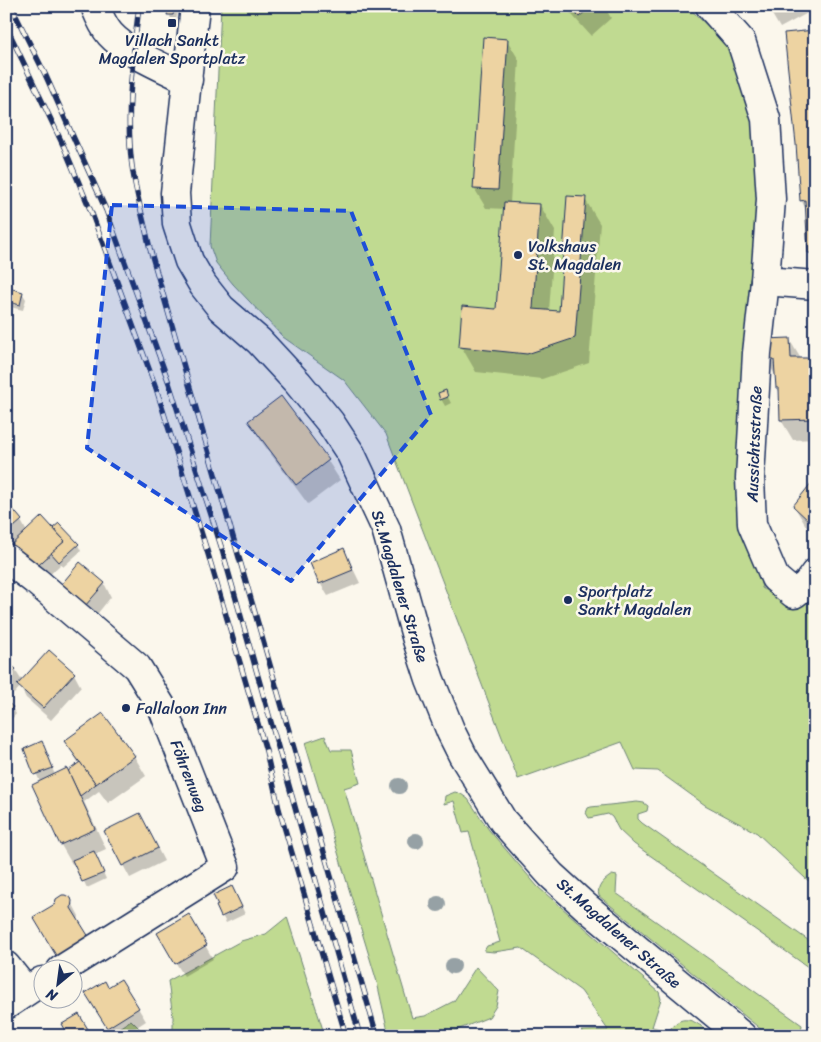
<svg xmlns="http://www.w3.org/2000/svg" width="821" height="1042" font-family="Sriracha,sans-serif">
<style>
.green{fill:#c0da91;stroke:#6e8478}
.shadow{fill:#0003}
.building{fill:#edd3a2;stroke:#1b2f5e}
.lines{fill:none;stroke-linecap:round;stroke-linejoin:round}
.minor-casing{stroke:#1b2f5e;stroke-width:31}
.minor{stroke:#fbf7ec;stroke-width:28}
.rail-casing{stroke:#1b2f5e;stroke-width:5.5}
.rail{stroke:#fbf7ec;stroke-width:4;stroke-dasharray:11;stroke-linecap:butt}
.tree{fill:#96a1a5}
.marked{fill:#1d4ed8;fill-opacity:0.2;stroke:#1d4ed8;stroke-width:4;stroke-dasharray:10 6;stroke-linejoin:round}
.poi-dot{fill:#1b2f5e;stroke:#fbf7ec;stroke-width:2}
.labels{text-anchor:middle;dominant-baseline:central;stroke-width:5;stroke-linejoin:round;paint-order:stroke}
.poi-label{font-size:16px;fill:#1b2f5e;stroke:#fbf7ec;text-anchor:start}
.street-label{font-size:16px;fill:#1b2f5e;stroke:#fbf7ec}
</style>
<rect width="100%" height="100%" fill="#fbf7ec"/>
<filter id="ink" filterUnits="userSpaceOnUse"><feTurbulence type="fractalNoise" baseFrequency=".02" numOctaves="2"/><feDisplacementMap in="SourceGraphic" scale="10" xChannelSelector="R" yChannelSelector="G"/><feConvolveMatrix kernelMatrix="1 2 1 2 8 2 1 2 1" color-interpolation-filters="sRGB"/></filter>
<g filter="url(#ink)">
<g class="green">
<polygon points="221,6 569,6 579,17 591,6 687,6 725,43 751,98 760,223 738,488 762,588 793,608 811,594 815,595 815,885 805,878 757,833 705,805 658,771 635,770 622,742 518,779 386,434 344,380 283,337 233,284 216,263 210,246"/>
<polygon points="325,736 331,750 351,750 360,783 344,788 412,1018 425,1016 454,1001 476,967 499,991 496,1006 489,1017 442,1036 389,1036 377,982 305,743"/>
<path d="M455,792L461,794L468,799L489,830L538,887L659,992L661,999L652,1027L669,1031C683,1009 699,1024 714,1036H587L581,1031L608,1030L581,991L521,948L494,952L484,951L487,946L500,942L469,832L463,833L454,801L444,804L445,796Z"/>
<polygon points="637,802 644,803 648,806 647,811 638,814 638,819 642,823 815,945 815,972 634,844 619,830 612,817 608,814 589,818 586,813 588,808 591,807"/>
<path d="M612,875L617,876L616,893L802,1025L800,1036H769L599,896C596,887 604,880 612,875Z"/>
<polygon points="287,917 325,1036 173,1036 173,1017 168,981 241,941 266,934"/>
<polygon points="131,1020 142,1031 139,1036 107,1036"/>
</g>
<g class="shadow">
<polygon points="170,6 179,6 176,21 172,21 169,14"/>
<polygon points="564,6 604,6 611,18 591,36"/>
<polygon points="767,6 815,6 815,9 780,28"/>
<polygon points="815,31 815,262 809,252 807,211 801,200"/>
<polygon points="507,40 519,60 510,203 540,205 555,231 549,311 560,312 585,199 600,224 589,363 542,379 476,372 461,346 497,310 505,209 486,208 474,188"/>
<polygon points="6,288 22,293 26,299 23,310 6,306"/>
<polygon points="789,339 801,359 815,359 815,439 793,440 781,420 780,393 777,388 776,377 767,360"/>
<polygon points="445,392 451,403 445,406 441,399"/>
<polygon points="281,398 328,461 340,480 308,504 261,441 249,421"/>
<polygon points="6,466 11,474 6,478"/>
<polygon points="815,484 815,534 806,526 794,506"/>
<polygon points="6,503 21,521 27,532 53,530 78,545 81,551 63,567 61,564 40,584 6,551"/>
<polygon points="344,550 360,583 328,596 320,583"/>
<polygon points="104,583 111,597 93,619 70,599"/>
<polygon points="6,662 15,670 22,681 74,674 81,687 51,720 26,698 20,687 14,694 6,688"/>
<polygon points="6,703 12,708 16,714 6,726"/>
<polygon points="66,741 134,756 146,776 108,803 99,791 84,802 106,849 95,854 106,879 87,888 75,863 72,864 61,845 33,785 40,782 26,749 42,743 55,775 68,773 79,764"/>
<polygon points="147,828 164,861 130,878 123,865"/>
<polygon points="236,894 245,914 226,923 217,906"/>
<polygon points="70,899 79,916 78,922 56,905"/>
<polygon points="188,916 213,959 184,976 158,934"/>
<polygon points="108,988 138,1008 146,1021 123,1036 112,1036 94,1007"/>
</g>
<g class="building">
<polygon points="169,6 175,6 173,15 167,15"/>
<polygon points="569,6 591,6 579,17"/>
<polygon points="815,30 815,253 808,253 805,200 800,201 796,144 784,33"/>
<polygon points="483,37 508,39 498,190 473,189"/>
<polygon points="567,196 586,197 575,338 527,354 459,347 462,306 496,309 504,202 540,204 533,309 559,311"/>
<polygon points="6,287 23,292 20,305 6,301"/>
<polygon points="790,338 791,358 815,358 815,419 780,420 779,388 776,388 774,360 765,360 765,339"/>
<polygon points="446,390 448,397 440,400 438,393"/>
<polygon points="281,396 329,460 296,485 248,421"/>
<polygon points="812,482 813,484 815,482 815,517 810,522 793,506"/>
<polygon points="6,501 22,520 6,534"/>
<polygon points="42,516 65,541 32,571 9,547"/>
<polygon points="59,523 79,544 59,562 51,553 65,541 53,528"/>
<polygon points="344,548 353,570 319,584 310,563"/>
<polygon points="80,562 105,583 85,606 60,586"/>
<polygon points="49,650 75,673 43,708 17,685"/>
<polygon points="6,661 16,669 6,681"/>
<polygon points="6,701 13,707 6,715"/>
<polygon points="103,713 135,756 96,784 64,741"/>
<polygon points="42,741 53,768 34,775 24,749"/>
<polygon points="80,762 96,784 80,796 68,771"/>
<polygon points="67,768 95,829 60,845 32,785"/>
<polygon points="140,813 158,848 122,866 104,831"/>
<polygon points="94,851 104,873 82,882 72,860"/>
<polygon points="232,886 242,907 221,917 216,906 218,905 213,895"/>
<polygon points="62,895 65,895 71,898 72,901 71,908 89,937 57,957 33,917 55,904 56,899"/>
<polygon points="189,914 207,945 175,964 157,933"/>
<polygon points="121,979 139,1008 107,1028 85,993 105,981 108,987"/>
<polygon points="79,1014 92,1036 69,1036 62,1024"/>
</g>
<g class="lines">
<g class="minor-casing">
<g id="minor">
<path d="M95,6C99,16 103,26 110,34C127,53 165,68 188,80"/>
<polyline points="195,6 175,193 177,224 189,261 203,285 221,308 259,341 298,383 330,422 351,454 386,529 417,640 430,680 451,732 463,756 503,821 551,875 585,906 742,1036"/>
<polyline points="710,6 741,41 766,119 771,199 765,281 815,285"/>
<polyline points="765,281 757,353 750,478 752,524 775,578 794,594 807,584 815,573"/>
<polyline points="6,558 37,582 137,667 163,709 225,867 61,970"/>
<polyline points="6,966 26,991"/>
<polyline points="6,1005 42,981"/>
</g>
</g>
<use href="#minor" class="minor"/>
<g class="rail-casing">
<g id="rail">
<polyline points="11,6 45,74 106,210 169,383 221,546 360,1036"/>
<path d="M139,6C133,59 125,113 132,166C136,194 144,221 150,249L377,1036"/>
<polyline points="6,26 64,147 92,214 156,388 208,554 266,751 279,809 346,1036"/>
</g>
</g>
<use href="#rail" class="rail"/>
</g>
<g class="tree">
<circle cx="399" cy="786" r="8"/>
<circle cx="416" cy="841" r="8"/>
<circle cx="438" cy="904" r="8"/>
<circle cx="453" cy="966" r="8"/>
</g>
</g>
<path class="marked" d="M112,205L351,211L431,415L291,581L87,448Z"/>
<g class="poi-dot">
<rect x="167" y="18" width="10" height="10" rx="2.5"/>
<circle cx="518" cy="255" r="5"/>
<circle cx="568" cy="600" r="5"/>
<circle cx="126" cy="708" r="5"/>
</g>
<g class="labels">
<g class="poi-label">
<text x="172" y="40" text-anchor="middle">Villach Sankt<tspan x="172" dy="18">Magdalen Sportplatz</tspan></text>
<text x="528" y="246">Volkshaus<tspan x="528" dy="18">St. Magdalen</tspan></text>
<text x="578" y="591">Sportplatz<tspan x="578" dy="18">Sankt Magdalen</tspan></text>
<text x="136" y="708">Fallaloon Inn</text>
</g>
<g class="street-label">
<text transform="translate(754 444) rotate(-88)">Aussichtsstraße</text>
<text transform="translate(400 586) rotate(73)">St.Magdalener Straße</text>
<text transform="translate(189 776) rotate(69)">Föhrenweg</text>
<text transform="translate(619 933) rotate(41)">St.Magdalener Straße</text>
</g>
</g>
<rect width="821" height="1042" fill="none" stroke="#fbf7ec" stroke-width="25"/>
<rect x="12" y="12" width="796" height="1017" fill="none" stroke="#1b2f5e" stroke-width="2" filter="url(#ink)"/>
<g transform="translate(58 984) rotate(209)"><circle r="24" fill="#fbf7ec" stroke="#a1a7b3"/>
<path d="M0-4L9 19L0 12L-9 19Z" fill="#1b2f5e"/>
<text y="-8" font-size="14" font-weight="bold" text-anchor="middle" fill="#1b2f5e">N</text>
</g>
</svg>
